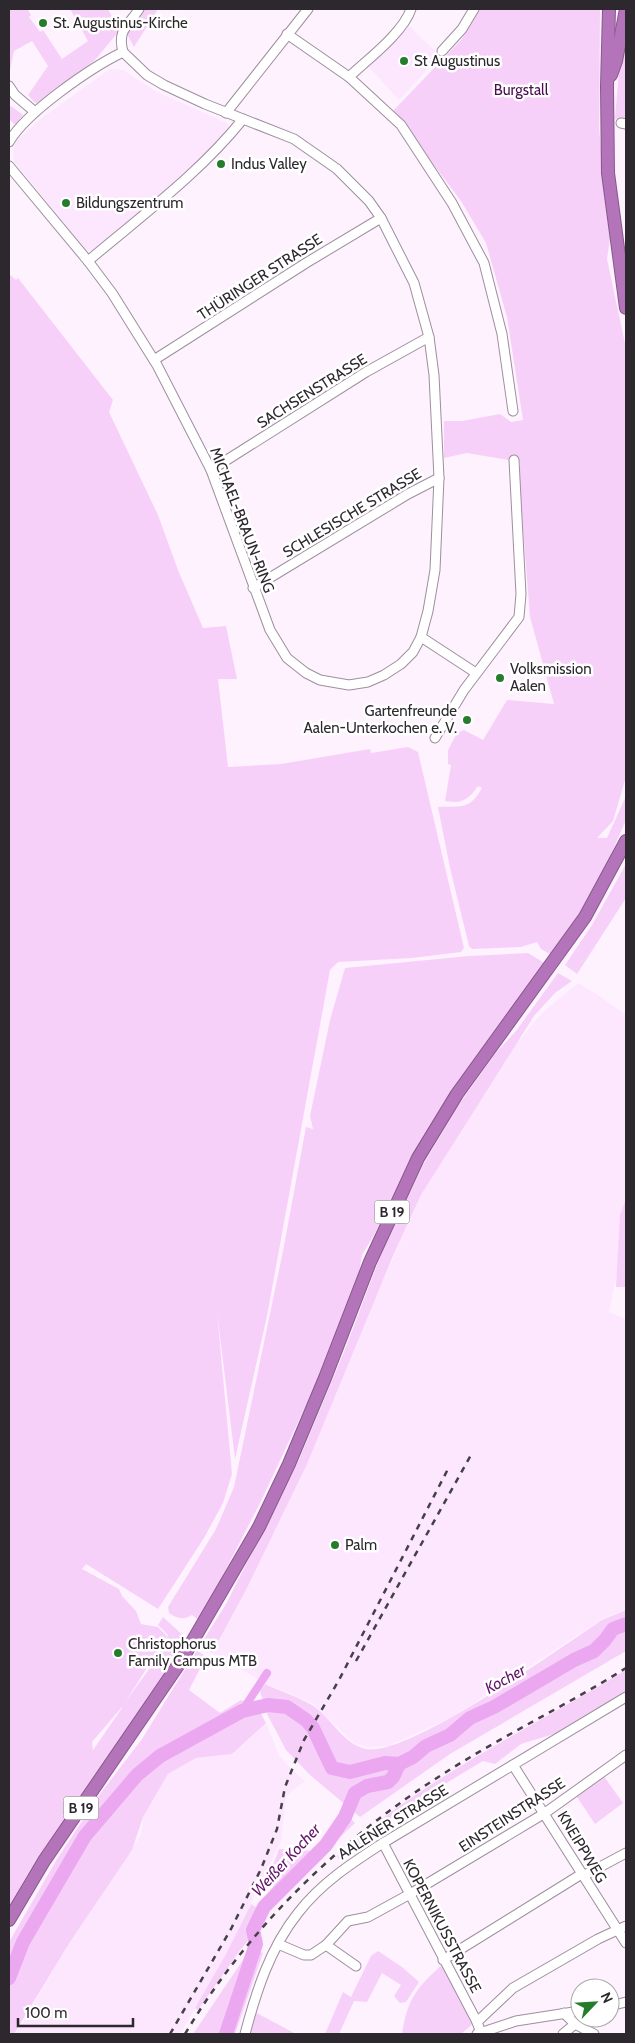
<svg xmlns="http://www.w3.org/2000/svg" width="635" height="2043" font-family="Cabin,sans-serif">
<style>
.built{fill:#fce7fe}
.green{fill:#f7d0f9;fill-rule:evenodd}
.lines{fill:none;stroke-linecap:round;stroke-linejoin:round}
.canal{stroke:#eba7f0;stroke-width:8}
.river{stroke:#eba7f0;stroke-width:14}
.minor-casing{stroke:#9d8f9d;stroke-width:11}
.highway-casing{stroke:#855989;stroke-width:14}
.minor{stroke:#fff;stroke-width:9}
.highway{stroke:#b474ba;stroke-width:12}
.rail{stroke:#464047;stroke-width:2.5;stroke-dasharray:6 6;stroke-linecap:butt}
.poi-dot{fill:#257d2c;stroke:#fff;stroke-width:2}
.labels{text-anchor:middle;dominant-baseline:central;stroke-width:5;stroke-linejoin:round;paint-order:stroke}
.shield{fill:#fff;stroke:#6c686d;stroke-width:1}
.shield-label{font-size:14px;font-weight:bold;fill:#2d282e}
.poi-label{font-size:15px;fill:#2d282e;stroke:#fff;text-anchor:start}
.park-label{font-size:15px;fill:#4a0d50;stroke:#fff}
.street-label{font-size:15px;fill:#2d282e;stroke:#fff}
.water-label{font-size:16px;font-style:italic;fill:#66156d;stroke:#fff}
</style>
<rect width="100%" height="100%" fill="#fef2ff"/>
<g class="built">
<polygon points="408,25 440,56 399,100 367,65"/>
<polygon points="110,69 123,70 157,92 227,123 229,128 223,137 193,167 95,251 86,250 14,162 13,152 16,141 42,118"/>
<polygon points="578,983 598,995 626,1015 626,1230 609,1312 626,1319 626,1609 602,1619 454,1716 388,1746 368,1747 354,1743 312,1703 267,1684 212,1653 246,1590 421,1195 516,1044 541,1014"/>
<polygon points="266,1723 279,1755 291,1769 305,1781 286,1796 281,1841 226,1954 180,2034 16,2034 70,1942 141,1835 143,1817 168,1774 196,1758 232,1754"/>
</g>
<g class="green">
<polygon points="9,9 28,10 31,15 29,17 40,32 43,30 62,59 88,41 70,9 108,9 119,31 95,60 45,101 35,103 28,95 48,66 32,41 14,51 9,75"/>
<polygon points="144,9 158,9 134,47 127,34"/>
<path d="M480,9H600L599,129L610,238L607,259L626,348V777L613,821L597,838H607L626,796V820L599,882L553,956L541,949L537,942L521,947L472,949L469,946L450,868L438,807C461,806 470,810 482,788L478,786C468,800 462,804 445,801L451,765L448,764V750L457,733L464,730L483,740L507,700L554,704L530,617L520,492V462L467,453L444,458V421H462L500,414L511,422L523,420L507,317L486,243L461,201L393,111L462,39Z"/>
<polygon points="626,26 626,121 615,119 619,71"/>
<polygon points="11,106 23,115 15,125 9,119 9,108"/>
<path d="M9,274L16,280L18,278L113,400L109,412L158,515L178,570L203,628L226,626L237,679H218L228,767L281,764L370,749L371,753L408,747L418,752L464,948L461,952L412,958L338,962L330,970L267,1316L235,1459L217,1312L232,1474L223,1503L204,1538L158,1609L86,1564L82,1569L119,1589L122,1596L136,1611L141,1624L158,1627L167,1636L126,1701L157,1658L168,1635L158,1625L163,1617L186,1638L132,1726L94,1776L28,1874L9,1907ZM122,1707V1708L93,1750L92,1742Z"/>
<polygon points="626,864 626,898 577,974 565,965 592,925"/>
<path d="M528,953L546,964L496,1029L412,1155L374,1235L362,1255L358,1279L349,1298L347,1311L323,1369L260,1503L204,1612L197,1619L192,1615C183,1620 178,1619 169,1613L168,1607L216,1529L234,1487L283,1251L306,1127L313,1129L310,1116L330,1020L345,968L469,956Z"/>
<polygon points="558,973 572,981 555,993 534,1016 421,1195 393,1256 307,1464 246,1590 212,1653 201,1644 226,1604 299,1460 344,1352 384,1247 423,1165 458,1106 495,1054 516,1031"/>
<polygon points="626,1199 626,1287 616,1287 620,1215"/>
<path d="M626,1610V1651L450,1754L360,1817L310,1775L286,1750L266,1712L260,1691L265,1684C280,1691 296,1696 310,1704C330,1715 342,1744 366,1749C409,1757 561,1647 602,1620Z"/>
<polygon points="197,1650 206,1657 189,1690 220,1713 241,1700 259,1710 266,1723 232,1754 196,1758 168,1774 143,1817 132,1850 70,1942 14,2034 9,2034 9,1942 57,1859 100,1794 142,1739"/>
<path d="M626,1670V1691L554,1734L521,1744L495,1764L483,1761L418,1800L369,1833V1845H359L339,1859L337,1856C423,1778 528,1730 626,1670Z"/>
<polygon points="603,1775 623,1803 595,1824 575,1794"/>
<polygon points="349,1817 355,1823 308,1868 306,1869 284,1888 266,1911 262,1924 241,1949 198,2010 195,2008 226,1954 251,1904 257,1908 283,1873 272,1868 279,1849 318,1851"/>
<polygon points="251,1948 263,1953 235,2034 193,2034"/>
<polygon points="378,1951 402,1967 419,1982 406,2002 400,2003 394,1996 401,1985 382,1973 367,2002 354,2001 339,2034 325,2034 343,1992 351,1997 371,1956"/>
<path d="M443,1964L475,2022L461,2034H402C407,1999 417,1987 443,1964Z"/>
<polygon points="255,2012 296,2034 249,2034"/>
</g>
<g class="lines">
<polyline class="canal" points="242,1711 267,1673"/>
<g class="river">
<polyline points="9,1978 23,1942 85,1836 137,1775 160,1756 242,1711 268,1705 287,1707 306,1720 313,1728 332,1768 350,1772 385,1763 399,1764 413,1757 426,1746 450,1735 470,1718 494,1707 574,1660 594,1651 605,1640 613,1629 626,1624"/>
<polyline points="226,2034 256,1944 253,1930 264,1907 326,1845 345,1817 355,1793 367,1786 388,1782 393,1777 399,1764"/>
</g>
<g class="minor-casing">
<g id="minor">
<polyline points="287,34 349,77 401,125 452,203 484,263 502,334 513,411"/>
<polyline points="442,51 462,29 474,9"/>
<path d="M123,52C117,29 128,27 139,9"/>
<path d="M349,77C368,59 403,33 411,9"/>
<polyline points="9,86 15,95 35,112"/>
<polyline points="226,113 308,9"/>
<polyline points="621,123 626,124"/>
<path d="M9,142C26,112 92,67 123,52"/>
<polyline points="9,166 88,261 112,293 157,365 211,470 270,630 287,658 306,673 320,680 349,685 368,682 384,675 401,664 413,652 421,637 428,611 435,570 439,478 434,375 429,337 414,283 381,218 369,201 337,169 294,139 205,104 164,85 147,75 123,52"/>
<path d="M88,261C141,216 199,174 243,119"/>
<polyline points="154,360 306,263 381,218"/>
<polyline points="211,470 366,372 429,337"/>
<polyline points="253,588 408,494 439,478"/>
<polyline points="421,637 476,673"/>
<polyline points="435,738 464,690 519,617 521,594 514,460"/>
<polyline points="513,1765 626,1943"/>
<polyline points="383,1843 477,2022"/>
<polyline points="278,1944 304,1955 311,1955 326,1945 348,1921 368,1917 410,1894 545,1813 626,1755"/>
<polyline points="326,1945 356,1966"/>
<polyline points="443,1960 580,1875 583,1876 626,1853"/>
<polyline points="610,2006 626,2002"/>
<polyline points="564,2013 575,2024 594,2034"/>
<polyline points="481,2033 477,2022 513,1988 598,1939 626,1926"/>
<path d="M245,2034C256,1992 270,1948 298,1913C321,1883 352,1863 383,1843L626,1697"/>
<polyline points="477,2034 516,2021 580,2011"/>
<polyline points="563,2034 575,2024"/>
</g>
</g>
<g class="highway-casing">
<g id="highway">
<polyline points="609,9 607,87 608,173 626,308"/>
<polyline points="611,75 616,61 626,9"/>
<polyline points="9,1920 44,1861 181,1661 259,1527 289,1464 325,1378 370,1262 418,1158 457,1094 585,917 626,841"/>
</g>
</g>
<use href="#minor" class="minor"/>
<use href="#highway" class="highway"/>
<g class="rail">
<polyline points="356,1661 471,1455"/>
<polyline points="170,2034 231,1929 261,1869 277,1829 285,1787 304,1740 339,1680 448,1469"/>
<path d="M185,2034C248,1928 339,1840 443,1774C502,1736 567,1705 626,1668"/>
</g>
</g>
<g class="poi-dot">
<circle cx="43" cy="23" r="5"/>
<circle cx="404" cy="61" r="5"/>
<circle cx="221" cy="164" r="5"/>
<circle cx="66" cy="203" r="5"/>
<circle cx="500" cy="678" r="5"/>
<circle cx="467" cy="720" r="5"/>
<circle cx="335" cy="1545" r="5"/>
<circle cx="118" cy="1653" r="5"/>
</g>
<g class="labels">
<g class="shield">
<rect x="374.5" y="1200.5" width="35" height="23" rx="4"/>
<rect x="63.5" y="1796.5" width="35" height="23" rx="4"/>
</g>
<g class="shield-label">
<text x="392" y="1212">B 19</text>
<text x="81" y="1808">B 19</text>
</g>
<g class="poi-label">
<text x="53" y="23">St. Augustinus-Kirche</text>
<text x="414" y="61">St Augustinus</text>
<text x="231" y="164">Indus Valley</text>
<text x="76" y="203">Bildungszentrum</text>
<text x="510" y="669">Volksmission<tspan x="510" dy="17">Aalen</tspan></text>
<text x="457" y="711" text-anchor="end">Gartenfreunde<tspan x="457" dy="17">Aalen-Unterkochen e. V.</tspan></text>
<text x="345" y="1545">Palm</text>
<text x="128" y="1644">Christophorus<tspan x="128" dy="17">Family Campus MTB</tspan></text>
</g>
<g class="park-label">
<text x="521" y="90">Burgstall</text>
</g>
<g class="street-label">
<text transform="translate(260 277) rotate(-33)">THÜRINGER STRASSE</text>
<text transform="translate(312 391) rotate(-32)">SACHSENSTRASSE</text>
<text transform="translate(352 513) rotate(-31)">SCHLESISCHE STRASSE</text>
<text transform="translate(242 520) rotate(69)">MICHAEL-BRAUN-RING</text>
<text transform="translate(512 1815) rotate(-33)">EINSTEINSTRASSE</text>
<text transform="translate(393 1822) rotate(-32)">AALENER STRASSE</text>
<text transform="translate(582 1847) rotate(59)">KNEIPPWEG</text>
<text transform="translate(442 1926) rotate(62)">KOPERNIKUSSTRASSE</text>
</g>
<g class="water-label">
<text transform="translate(505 1679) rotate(-29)">Kocher</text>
<text transform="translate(286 1860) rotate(-47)">Weißer Kocher</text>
</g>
</g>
<rect width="635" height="2043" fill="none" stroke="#2d282e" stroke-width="20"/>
<g transform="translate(595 2003) rotate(65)"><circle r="24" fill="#ffffff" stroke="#aba9ab"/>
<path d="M0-4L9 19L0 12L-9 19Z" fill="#257d2c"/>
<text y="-8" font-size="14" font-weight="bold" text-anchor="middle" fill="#2d282e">N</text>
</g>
<path d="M18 2018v8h115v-8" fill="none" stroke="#2d282e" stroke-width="2.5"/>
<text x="25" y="2018" font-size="15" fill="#2d282e" stroke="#ffffff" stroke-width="4" paint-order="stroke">100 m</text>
</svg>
